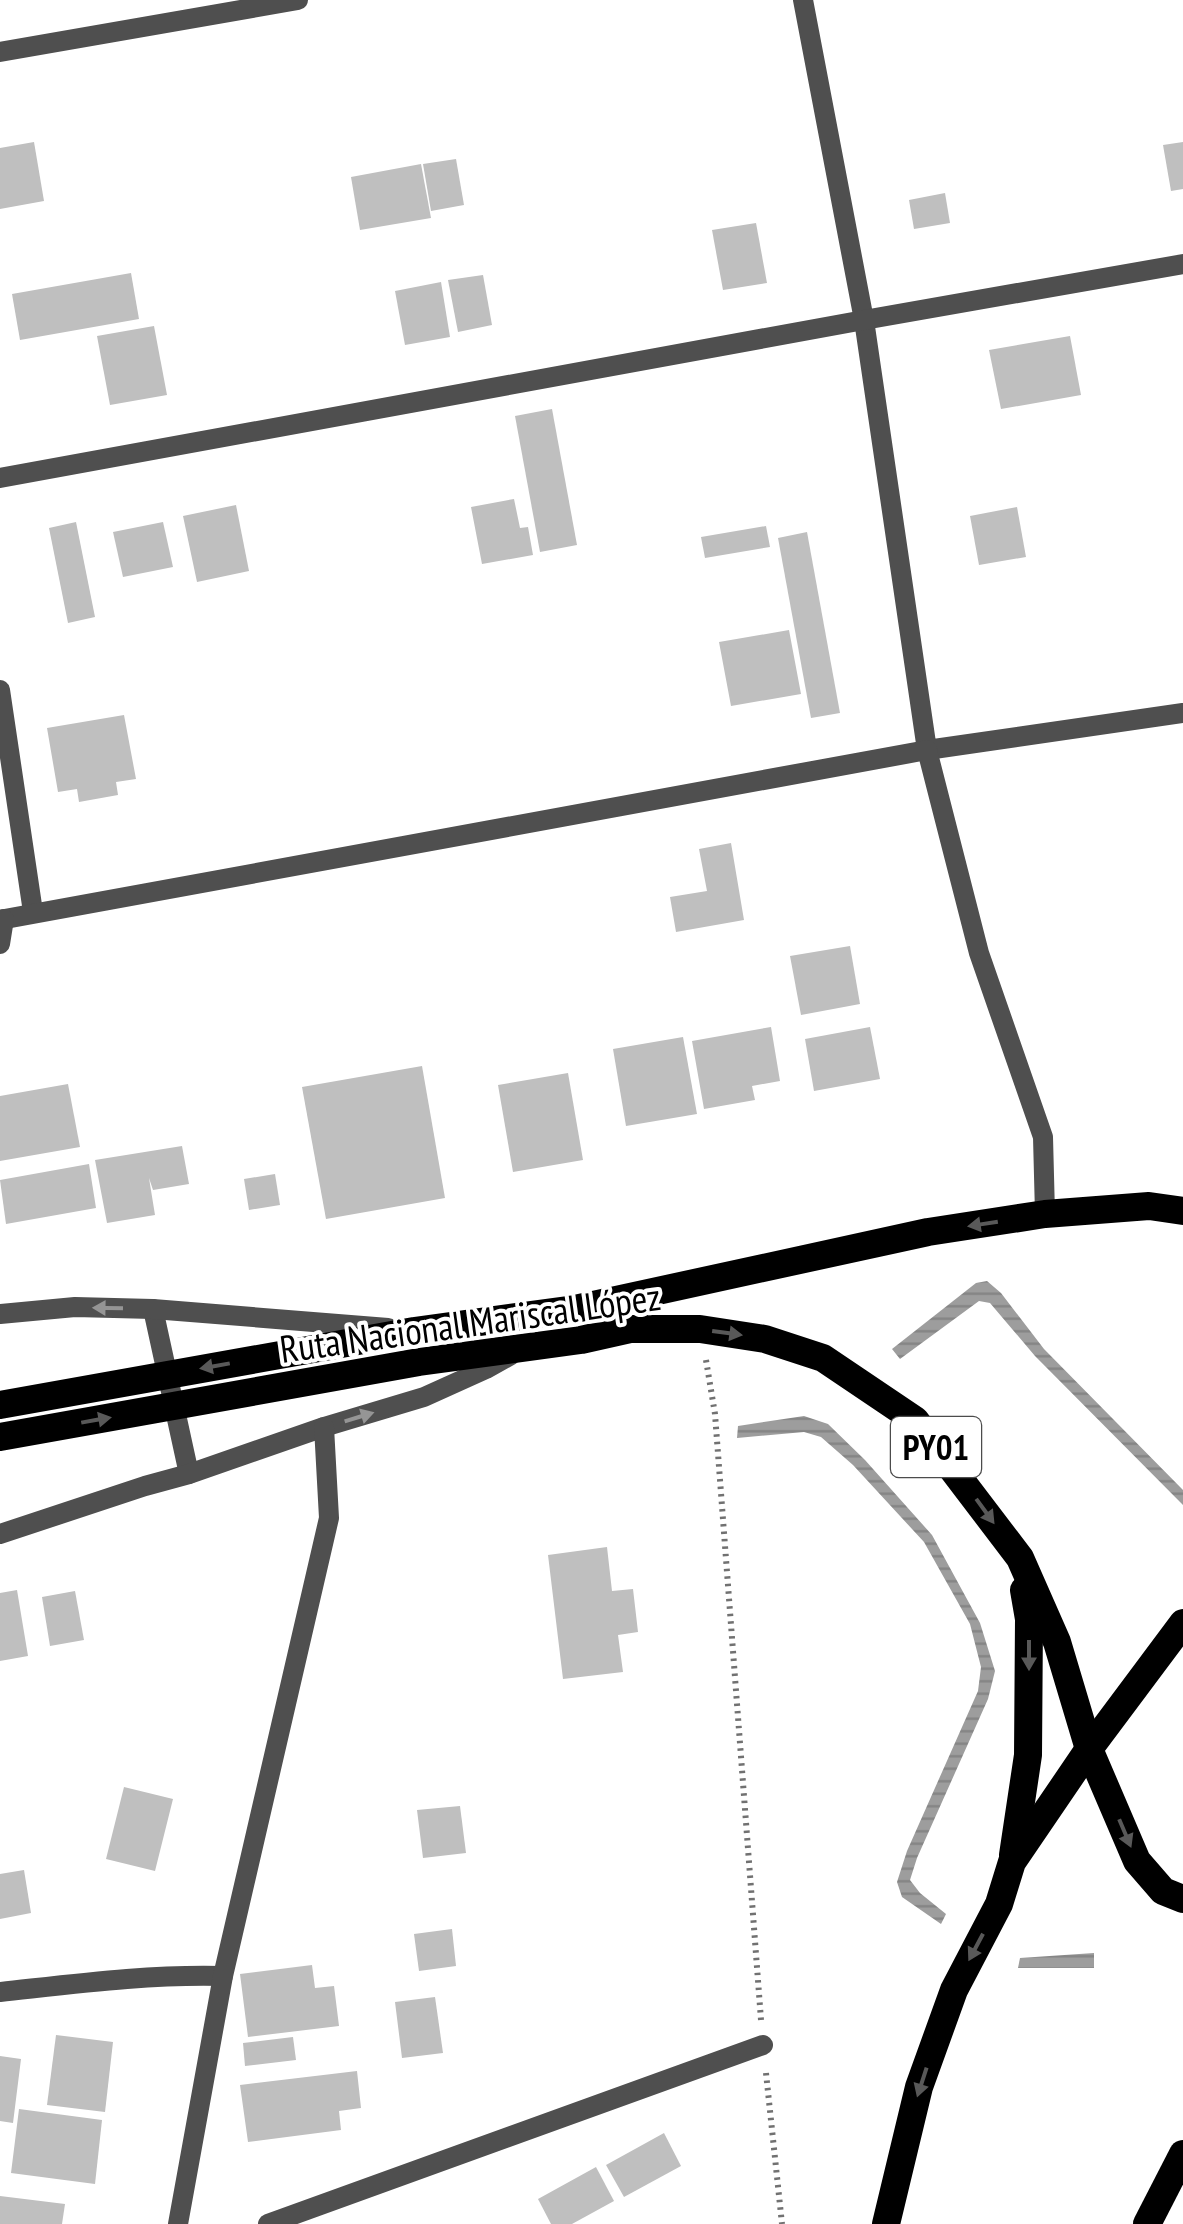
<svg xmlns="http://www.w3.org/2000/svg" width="1183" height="2224" font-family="'PT Sans Narrow',sans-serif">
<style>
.water{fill:url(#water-rules)}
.building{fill:#bfbfbf}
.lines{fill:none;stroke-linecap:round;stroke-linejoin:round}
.path{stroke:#717171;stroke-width:6;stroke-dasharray:2.5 5;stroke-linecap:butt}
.minor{stroke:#4f4f4f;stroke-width:20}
.trunk{stroke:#000;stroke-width:28}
.oneway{fill:#595959}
.oneway2{fill:#959595}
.labels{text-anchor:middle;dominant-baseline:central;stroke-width:8;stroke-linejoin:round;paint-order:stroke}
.shield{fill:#fff;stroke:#4c4c4c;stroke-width:2.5}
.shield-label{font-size:35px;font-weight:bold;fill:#000}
.street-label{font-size:38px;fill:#000;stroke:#fff}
</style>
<defs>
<pattern id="water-rules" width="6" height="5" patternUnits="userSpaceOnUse" patternTransform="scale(2.5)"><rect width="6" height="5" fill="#9d9d9d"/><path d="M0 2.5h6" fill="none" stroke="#858585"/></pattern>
</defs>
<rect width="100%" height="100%" fill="#fff"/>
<g class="water">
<polygon points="987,1281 1001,1293 1044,1349 1183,1490 1183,1505 1035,1356 990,1303 979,1301 900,1359 892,1349 976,1283"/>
<polygon points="804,1416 828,1424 865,1460 932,1535 980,1623 995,1671 988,1699 917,1858 910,1880 920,1893 946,1914 941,1924 902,1897 897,1882 907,1851 978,1691 981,1667 970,1624 924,1542 853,1465 821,1437 804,1432 737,1438 738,1426"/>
<polygon points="1094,1953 1094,1968 1018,1968 1020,1958"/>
</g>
<g class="building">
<polygon points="34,142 44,201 0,209 0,148"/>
<polygon points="1183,142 1183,189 1171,191 1163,145"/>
<polygon points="456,159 464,205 431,211 423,164"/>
<polygon points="421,164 431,218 360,230 351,177"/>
<polygon points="945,193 950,223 914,229 909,200"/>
<polygon points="756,223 767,283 723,290 712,230"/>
<polygon points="131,273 139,319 20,340 12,294"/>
<polygon points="483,275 492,325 458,332 448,280"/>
<polygon points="441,282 450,337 405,345 395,291"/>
<polygon points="154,326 167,395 110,405 97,336"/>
<polygon points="1070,336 1081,395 1001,409 989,350"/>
<polygon points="552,409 577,545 540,552 515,416"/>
<polygon points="514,499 520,528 528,527 533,555 482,564 471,507"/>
<polygon points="236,505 249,571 197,582 183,516"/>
<polygon points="1017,507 1026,557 979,565 970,516"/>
<polygon points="76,522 95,617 68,623 49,528"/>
<polygon points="163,522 173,567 123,577 113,532"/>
<polygon points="766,526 770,547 705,558 701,537"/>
<polygon points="807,532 840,713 811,718 778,538"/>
<polygon points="789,630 801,694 731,706 719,642"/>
<polygon points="124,715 136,779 116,782 118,795 79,802 77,789 58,792 47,728"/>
<polygon points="731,843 744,920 676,932 670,897 707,891 699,849"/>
<polygon points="850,946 860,1004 801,1015 790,956"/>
<polygon points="771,1027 780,1081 752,1086 755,1100 704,1109 692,1041"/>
<polygon points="870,1027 880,1079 814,1091 805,1039"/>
<polygon points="683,1037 697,1114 626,1126 613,1049"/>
<polygon points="422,1066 445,1198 326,1219 302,1087"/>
<polygon points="568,1073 583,1160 513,1172 498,1085"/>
<polygon points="68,1084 80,1147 0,1161 0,1096"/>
<polygon points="182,1146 189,1184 153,1190 149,1178 155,1215 107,1223 95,1160"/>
<polygon points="89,1164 96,1208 6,1224 0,1180"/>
<polygon points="275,1174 280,1205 249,1210 244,1179"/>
<polygon points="607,1547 612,1591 633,1589 638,1632 618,1635 623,1672 563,1679 548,1555"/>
<polygon points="17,1590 28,1656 0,1661 0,1593"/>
<polygon points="75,1591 84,1640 50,1646 42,1597"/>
<polygon points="124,1787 173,1799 155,1871 106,1859"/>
<polygon points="460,1806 466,1853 423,1858 417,1810"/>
<polygon points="24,1870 31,1913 0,1919 0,1874"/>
<polygon points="452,1929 456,1966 419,1971 414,1934"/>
<polygon points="312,1965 315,1988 334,1986 339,2026 248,2037 240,1974"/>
<polygon points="435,1997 443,2053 402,2058 395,2002"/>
<polygon points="56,2035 113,2042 105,2112 47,2105"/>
<polygon points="293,2037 296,2060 245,2066 243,2043"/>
<polygon points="0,2056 21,2059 13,2123 0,2121"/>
<polygon points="357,2071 361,2108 339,2111 341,2130 248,2142 240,2085"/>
<polygon points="19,2109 102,2120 95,2184 11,2173"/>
<polygon points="664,2133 681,2166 624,2197 606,2165"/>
<polygon points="596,2167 614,2201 572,2224 551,2224 538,2199"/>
<polygon points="0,2196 65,2204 62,2224 0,2224"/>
</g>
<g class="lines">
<g class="path">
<polyline points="706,1360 715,1414 761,2020"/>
<polyline points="766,2073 782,2224"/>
</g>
<g class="minor">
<polyline points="803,0 864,320 927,750 1183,713"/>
<polyline points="0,52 298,0"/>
<polyline points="0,478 864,320 1183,264"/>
<polyline points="0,690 33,912"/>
<polyline points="0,920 927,750 979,953 1043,1137 1045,1214"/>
<polyline points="0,944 4,919"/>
<polyline points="153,1309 189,1474"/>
<polyline points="0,1314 75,1307 153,1309 388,1328"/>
<polyline points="0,1534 145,1486 189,1474 324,1427 424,1397 486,1369 511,1355"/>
<path d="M0,1992C74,1984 148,1974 223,1976"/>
<polyline points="178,2224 223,1976 329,1518 324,1427"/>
<polyline points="268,2224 763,2045"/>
</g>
<g class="trunk">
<polyline points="0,1405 414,1331 575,1309 928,1232 1045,1214 1149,1206 1183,1211"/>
<polyline points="0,1437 419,1362 581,1340 630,1329 700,1329 765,1339 823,1358 915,1420 1020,1558 1057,1642 1089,1749 1137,1861 1163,1891 1183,1899"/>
<polyline points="1013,1855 1028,1755 1029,1619 1024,1590"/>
<polyline points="886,2224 919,2087 954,1990 999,1904 1012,1862 1089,1749 1183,1623"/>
<polyline points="1147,2224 1183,2154"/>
</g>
</g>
<defs><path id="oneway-solid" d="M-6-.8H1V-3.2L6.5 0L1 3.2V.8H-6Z" transform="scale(2.5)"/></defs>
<g class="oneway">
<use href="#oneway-solid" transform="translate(983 1224) rotate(171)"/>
<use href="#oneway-solid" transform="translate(727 1333) rotate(8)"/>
<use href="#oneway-solid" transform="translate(215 1366) rotate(170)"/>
<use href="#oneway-solid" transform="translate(96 1420) rotate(-10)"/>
<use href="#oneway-solid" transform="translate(985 1511) rotate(54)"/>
<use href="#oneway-solid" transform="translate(1029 1655) rotate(90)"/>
<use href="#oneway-solid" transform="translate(1125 1833) rotate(67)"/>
<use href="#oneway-solid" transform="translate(976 1947) rotate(118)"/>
<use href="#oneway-solid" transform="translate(922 2082) rotate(108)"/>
</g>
<g class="oneway2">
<use href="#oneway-solid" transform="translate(108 1308) rotate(-179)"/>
<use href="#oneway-solid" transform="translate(359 1417) rotate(-17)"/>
</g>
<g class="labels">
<rect class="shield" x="891" y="1417" width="90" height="60" rx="8"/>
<g class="shield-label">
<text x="936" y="1447">PY01</text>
</g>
<g class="street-label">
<text transform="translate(470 1322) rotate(-8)">Ruta Nacional Mariscal López</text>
</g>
</g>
</svg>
